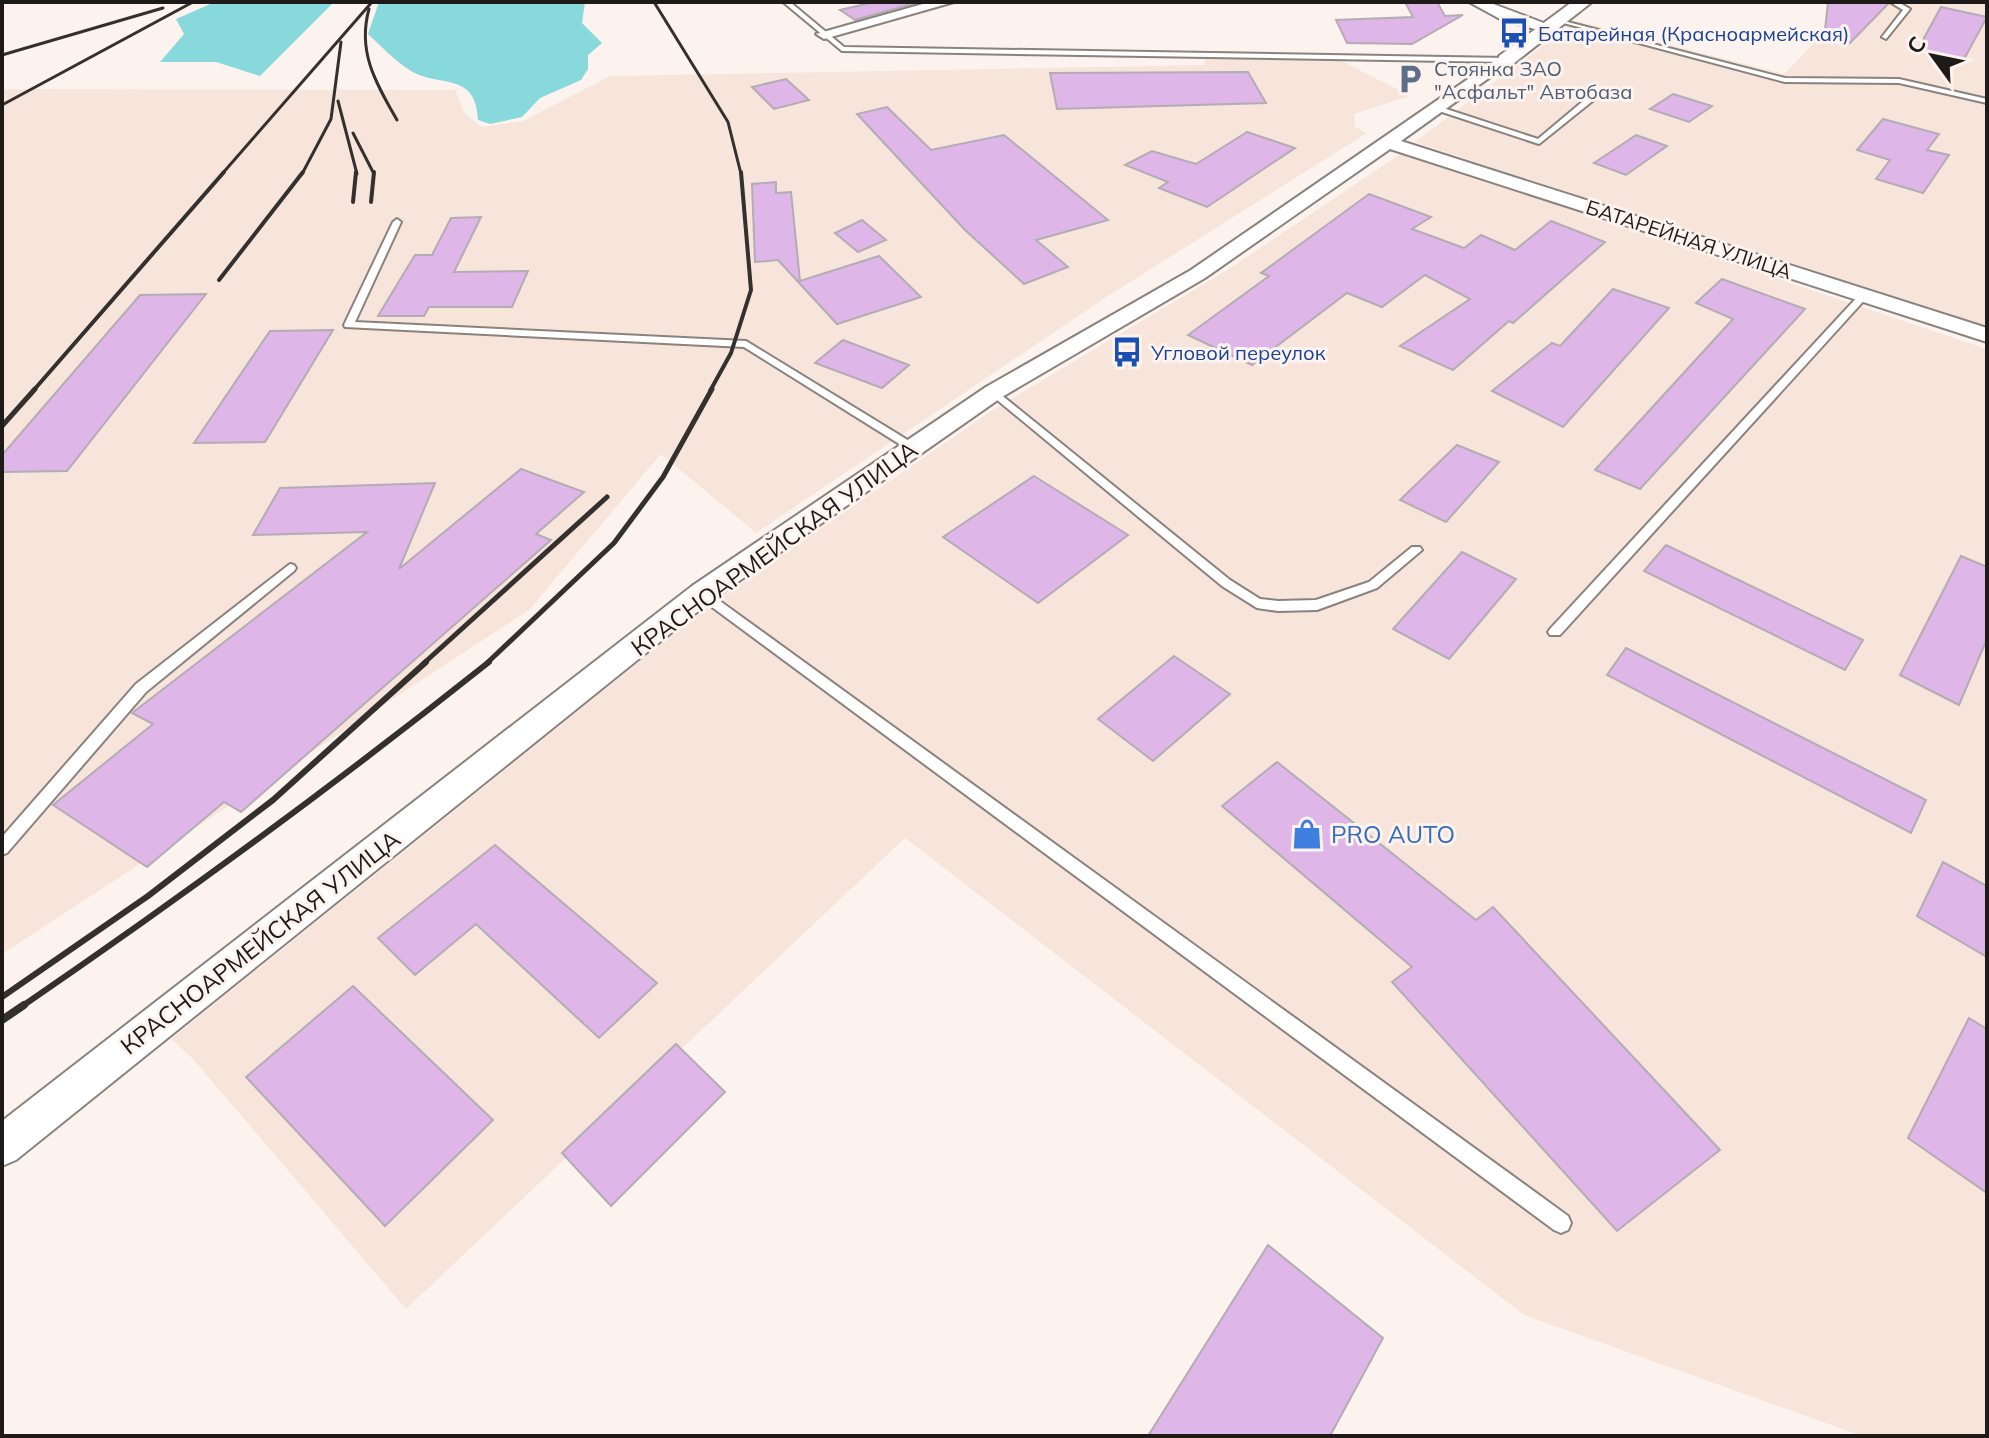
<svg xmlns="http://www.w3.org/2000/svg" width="1989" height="1438" font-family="Mulish,sans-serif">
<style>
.built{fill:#f7e5dc}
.water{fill:#87d9dc}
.building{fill:#deb6e7;stroke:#b3acb4;stroke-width:2}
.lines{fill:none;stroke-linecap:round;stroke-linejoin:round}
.service-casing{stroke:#8a827d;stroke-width:4}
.minor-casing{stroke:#8a827d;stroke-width:4}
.tertiary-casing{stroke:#8a827d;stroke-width:4}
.service{fill:#fff;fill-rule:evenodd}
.minor{fill:#fff;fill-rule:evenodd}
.tertiary{fill:#fff;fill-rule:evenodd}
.rail-far4{stroke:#34302e;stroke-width:3}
.rail-far3{stroke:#34302e;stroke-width:4}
.rail-far2{stroke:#34302e;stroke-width:5}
.rail-far1{stroke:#34302e;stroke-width:6}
.rail{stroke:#34302e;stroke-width:8}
.labels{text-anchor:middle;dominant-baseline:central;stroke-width:6;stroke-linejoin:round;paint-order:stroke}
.far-transit-label{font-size:20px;fill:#164399;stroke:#fdf3ee;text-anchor:start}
.far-service-label{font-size:20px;fill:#4e5e75;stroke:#fdf3ee;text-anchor:start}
.far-street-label{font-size:20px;fill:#1d1a18;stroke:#fdf3ee}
.street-label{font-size:24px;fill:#1d1a18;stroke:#fdf3ee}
.shop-label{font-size:24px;fill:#366cbe;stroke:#fdf3ee;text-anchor:start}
</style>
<rect width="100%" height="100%" fill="#fdf3ee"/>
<g class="built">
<polygon points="1854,2 1987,2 1987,330 1415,142 1576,21 1784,74"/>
<polygon points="1205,58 1336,58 1410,96 1354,114 1355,127 1367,133 1108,296 756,533 661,454 529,610 2,954 2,89 455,90 465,114 482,127 523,121 610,76 1205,65"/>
<polygon points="1402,153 1987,349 1987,1436 1862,1436 1524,1315 905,838 406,1309 193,1059 171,1039 710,605 994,409 1224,272"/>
</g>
<g class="water">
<polygon points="215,2 334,2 260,76 216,62 160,62 184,34 176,19"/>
<path d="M379,2H585L582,23L602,43L588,55V69L581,80L540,98L522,117L490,124L478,120C476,71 440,88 411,71C395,61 382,47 368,34Z"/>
</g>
<g class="building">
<polygon points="874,2 919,2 855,20 840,10"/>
<polygon points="1405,2 1437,2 1445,16 1463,15 1412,44 1347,43 1336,20 1413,17"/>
<polygon points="1828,2 1887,2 1888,4 1850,43 1820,36 1825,30"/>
<polygon points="1941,7 1987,17 1964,59 1918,49"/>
<polygon points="1248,72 1266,103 1057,109 1050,73"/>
<polygon points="786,79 809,100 774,109 752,87"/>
<polygon points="1673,94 1712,106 1689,122 1650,109"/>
<polygon points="887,107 931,150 1004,135 1108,220 1036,240 1068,267 1024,284 965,230 857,114"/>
<polygon points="1883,119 1939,134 1927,150 1949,155 1923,193 1876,179 1890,160 1857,150"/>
<polygon points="1247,132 1295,148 1207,207 1159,188 1168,182 1125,165 1152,151 1196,164"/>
<polygon points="1636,135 1667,146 1626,175 1594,163"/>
<polygon points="776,182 776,193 791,192 800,281 879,256 921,297 837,324 778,260 755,262 752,184"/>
<polygon points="1369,194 1431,217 1412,229 1464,248 1481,235 1515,250 1551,221 1605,242 1513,323 1509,321 1453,370 1400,346 1470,299 1425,275 1382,307 1347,293 1252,365 1188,335 1269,276 1261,273"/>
<polygon points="481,217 454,272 528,271 512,307 429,307 424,316 378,316 415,255 432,255 451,218"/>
<polygon points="862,220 886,240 858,252 835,233"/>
<polygon points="1722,279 1805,309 1640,489 1595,470 1733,319 1696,303"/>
<polygon points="1613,289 1669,308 1563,427 1492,391 1552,343 1560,346"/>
<polygon points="206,294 67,471 2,472 2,455 140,295"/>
<polygon points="333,330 265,442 194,443 270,331"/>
<polygon points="843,340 909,365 882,388 815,363"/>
<polygon points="1457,445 1499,462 1446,522 1400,500"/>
<polygon points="521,469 584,492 536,534 551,540 241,812 224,802 147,867 53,805 153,724 132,713 367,532 253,535 280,488 435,483 399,569"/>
<polygon points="1034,476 1128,535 1038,603 943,537"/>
<polygon points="1666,545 1863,640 1845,670 1644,571"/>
<polygon points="1462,552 1516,579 1449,659 1393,629"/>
<polygon points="1961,556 1987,567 1987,639 1959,705 1900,675"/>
<polygon points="1626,648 1926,800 1911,833 1607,675"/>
<polygon points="1174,656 1230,694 1153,761 1098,719"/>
<polygon points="1277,762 1476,920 1493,907 1720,1150 1617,1231 1392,982 1412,967 1222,806"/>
<polygon points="495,845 657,983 599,1038 476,924 415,975 378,938"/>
<polygon points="1943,862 1987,886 1987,957 1917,916"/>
<polygon points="353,986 493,1120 385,1226 246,1077"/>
<polygon points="1969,1018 1987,1029 1987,1193 1908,1138"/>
<polygon points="676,1044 725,1092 611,1206 562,1153"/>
<polygon points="1268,1245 1383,1338 1330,1436 1148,1436"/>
</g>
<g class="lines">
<g class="service-casing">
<g id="service">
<polygon points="783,2 790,2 844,47 1506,58 1510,60 1506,62 842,51"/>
<polygon points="1890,2 1898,2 1910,9 1886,39 1882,37 1903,10"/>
<polygon points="1556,19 1785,78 1899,79 1987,99 1987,103 1899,83 1785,82 1556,21"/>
<polygon points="1588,97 1595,99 1539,144 1433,109 1440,107 1538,139"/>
<polygon points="397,219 401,222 355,322 746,341 919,447 913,451 909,450 744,347 345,327 344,325 393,222"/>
<polygon points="1861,293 1869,295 1560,635 1550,635 1548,632 1550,629"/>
<polygon points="994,389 1230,580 1260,599 1278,601 1316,600 1369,582 1412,547 1420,547 1422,550 1377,588 1317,610 1278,611 1257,608 1222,586 990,394 989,392"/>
<polygon points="290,564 294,565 296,568 294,571 146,692 7,853 2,855 2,837 136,684"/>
<polygon points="702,588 1568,1216 1571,1223 1568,1230 1561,1233 1554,1230 697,596 696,593"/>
</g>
</g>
<g class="minor-casing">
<g id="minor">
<polygon points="930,2 954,2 824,39 816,34"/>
<polygon points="1469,2 1488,2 1557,28 1549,33 1502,20"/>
<polygon points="1500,57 1514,60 1401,141 1987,328 1987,342 1390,149 1205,278 1002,397 712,600 16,1160 2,1166 2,1121 692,586 986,387 1191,270"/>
</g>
</g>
<g class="tertiary-casing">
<polygon id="tertiary" points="1572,2 1592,2 1513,64 1499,64 1499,56"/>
</g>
<use href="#service" class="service"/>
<use href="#minor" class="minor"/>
<use href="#tertiary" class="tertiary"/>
<g class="rail-far4">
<polyline points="654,2 728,122 741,174"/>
<path d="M369,9C357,52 376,83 397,120"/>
<polyline points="2,55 163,8"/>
<polyline points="338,101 357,174"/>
<polyline points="2,105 193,2"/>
<polyline points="353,133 374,174"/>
<polyline points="222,174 372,2"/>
<polyline points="302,174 331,119 341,42"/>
</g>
<g class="rail-far3">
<polyline points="353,202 356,172"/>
<polyline points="371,202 374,172"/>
<polyline points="219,280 303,172"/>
<polyline points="33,391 224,172"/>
<polyline points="710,391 731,353 751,290 741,172"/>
</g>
<g class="rail-far2">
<polyline points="2,426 35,389"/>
<polyline points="423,664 607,497"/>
<polyline points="486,664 614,543 663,477 712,389"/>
</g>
<g class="rail-far1">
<polyline points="2,997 148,896 273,800 426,662"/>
<path d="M21,1007C182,897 337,783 489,662"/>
</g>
<polyline class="rail" points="2,1020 24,1005"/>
</g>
<defs>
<g id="bus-bare" transform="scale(2.4)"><path d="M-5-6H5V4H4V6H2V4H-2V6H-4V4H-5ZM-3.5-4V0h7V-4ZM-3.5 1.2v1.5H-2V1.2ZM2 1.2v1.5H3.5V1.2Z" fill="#1a4fb4" stroke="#fdf3ee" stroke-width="2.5" paint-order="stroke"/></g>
<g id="parking-bare" transform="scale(2.4)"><path d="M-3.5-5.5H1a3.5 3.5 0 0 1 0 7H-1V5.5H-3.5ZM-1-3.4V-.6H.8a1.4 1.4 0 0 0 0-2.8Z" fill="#5c6f8a" stroke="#fdf3ee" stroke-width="2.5" paint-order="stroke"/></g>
<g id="shop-bare" transform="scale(2.4)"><path d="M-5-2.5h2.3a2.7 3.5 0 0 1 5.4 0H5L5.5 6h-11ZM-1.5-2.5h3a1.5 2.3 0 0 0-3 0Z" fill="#3f7fe0" stroke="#fdf3ee" stroke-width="2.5" paint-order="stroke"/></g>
</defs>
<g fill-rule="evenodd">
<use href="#bus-bare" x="1514" y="33"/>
<use href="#parking-bare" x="1410" y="79"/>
<use href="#bus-bare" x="1127" y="352"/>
<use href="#shop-bare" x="1307" y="834"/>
</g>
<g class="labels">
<g class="far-transit-label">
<text x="1538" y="33">Батарейная (Красноармейская)</text>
<text x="1151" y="352">Угловой переулок</text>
</g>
<g class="far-service-label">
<text x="1434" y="68">Стоянка ЗАО<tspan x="1434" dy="23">"Асфальт" Автобаза</tspan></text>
</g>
<g class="far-street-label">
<text transform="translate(1689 239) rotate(18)">БАТАРЕЙНАЯ УЛИЦА</text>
</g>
<g class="street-label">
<text transform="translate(774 548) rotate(-36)">КРАСНОАРМЕЙСКАЯ УЛИЦА</text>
<text transform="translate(260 942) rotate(-38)">КРАСНОАРМЕЙСКАЯ УЛИЦА</text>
</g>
<g class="shop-label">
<text x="1331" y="834">PRO AUTO</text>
</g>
</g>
<rect width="1989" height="1438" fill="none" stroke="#1d1a18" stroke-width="8"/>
<g transform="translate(1933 56) rotate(303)" stroke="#fdf3ee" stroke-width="6" paint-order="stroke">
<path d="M0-6L14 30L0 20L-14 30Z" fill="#1d1a18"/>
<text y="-12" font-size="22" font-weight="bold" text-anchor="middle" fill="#1d1a18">С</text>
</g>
</svg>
